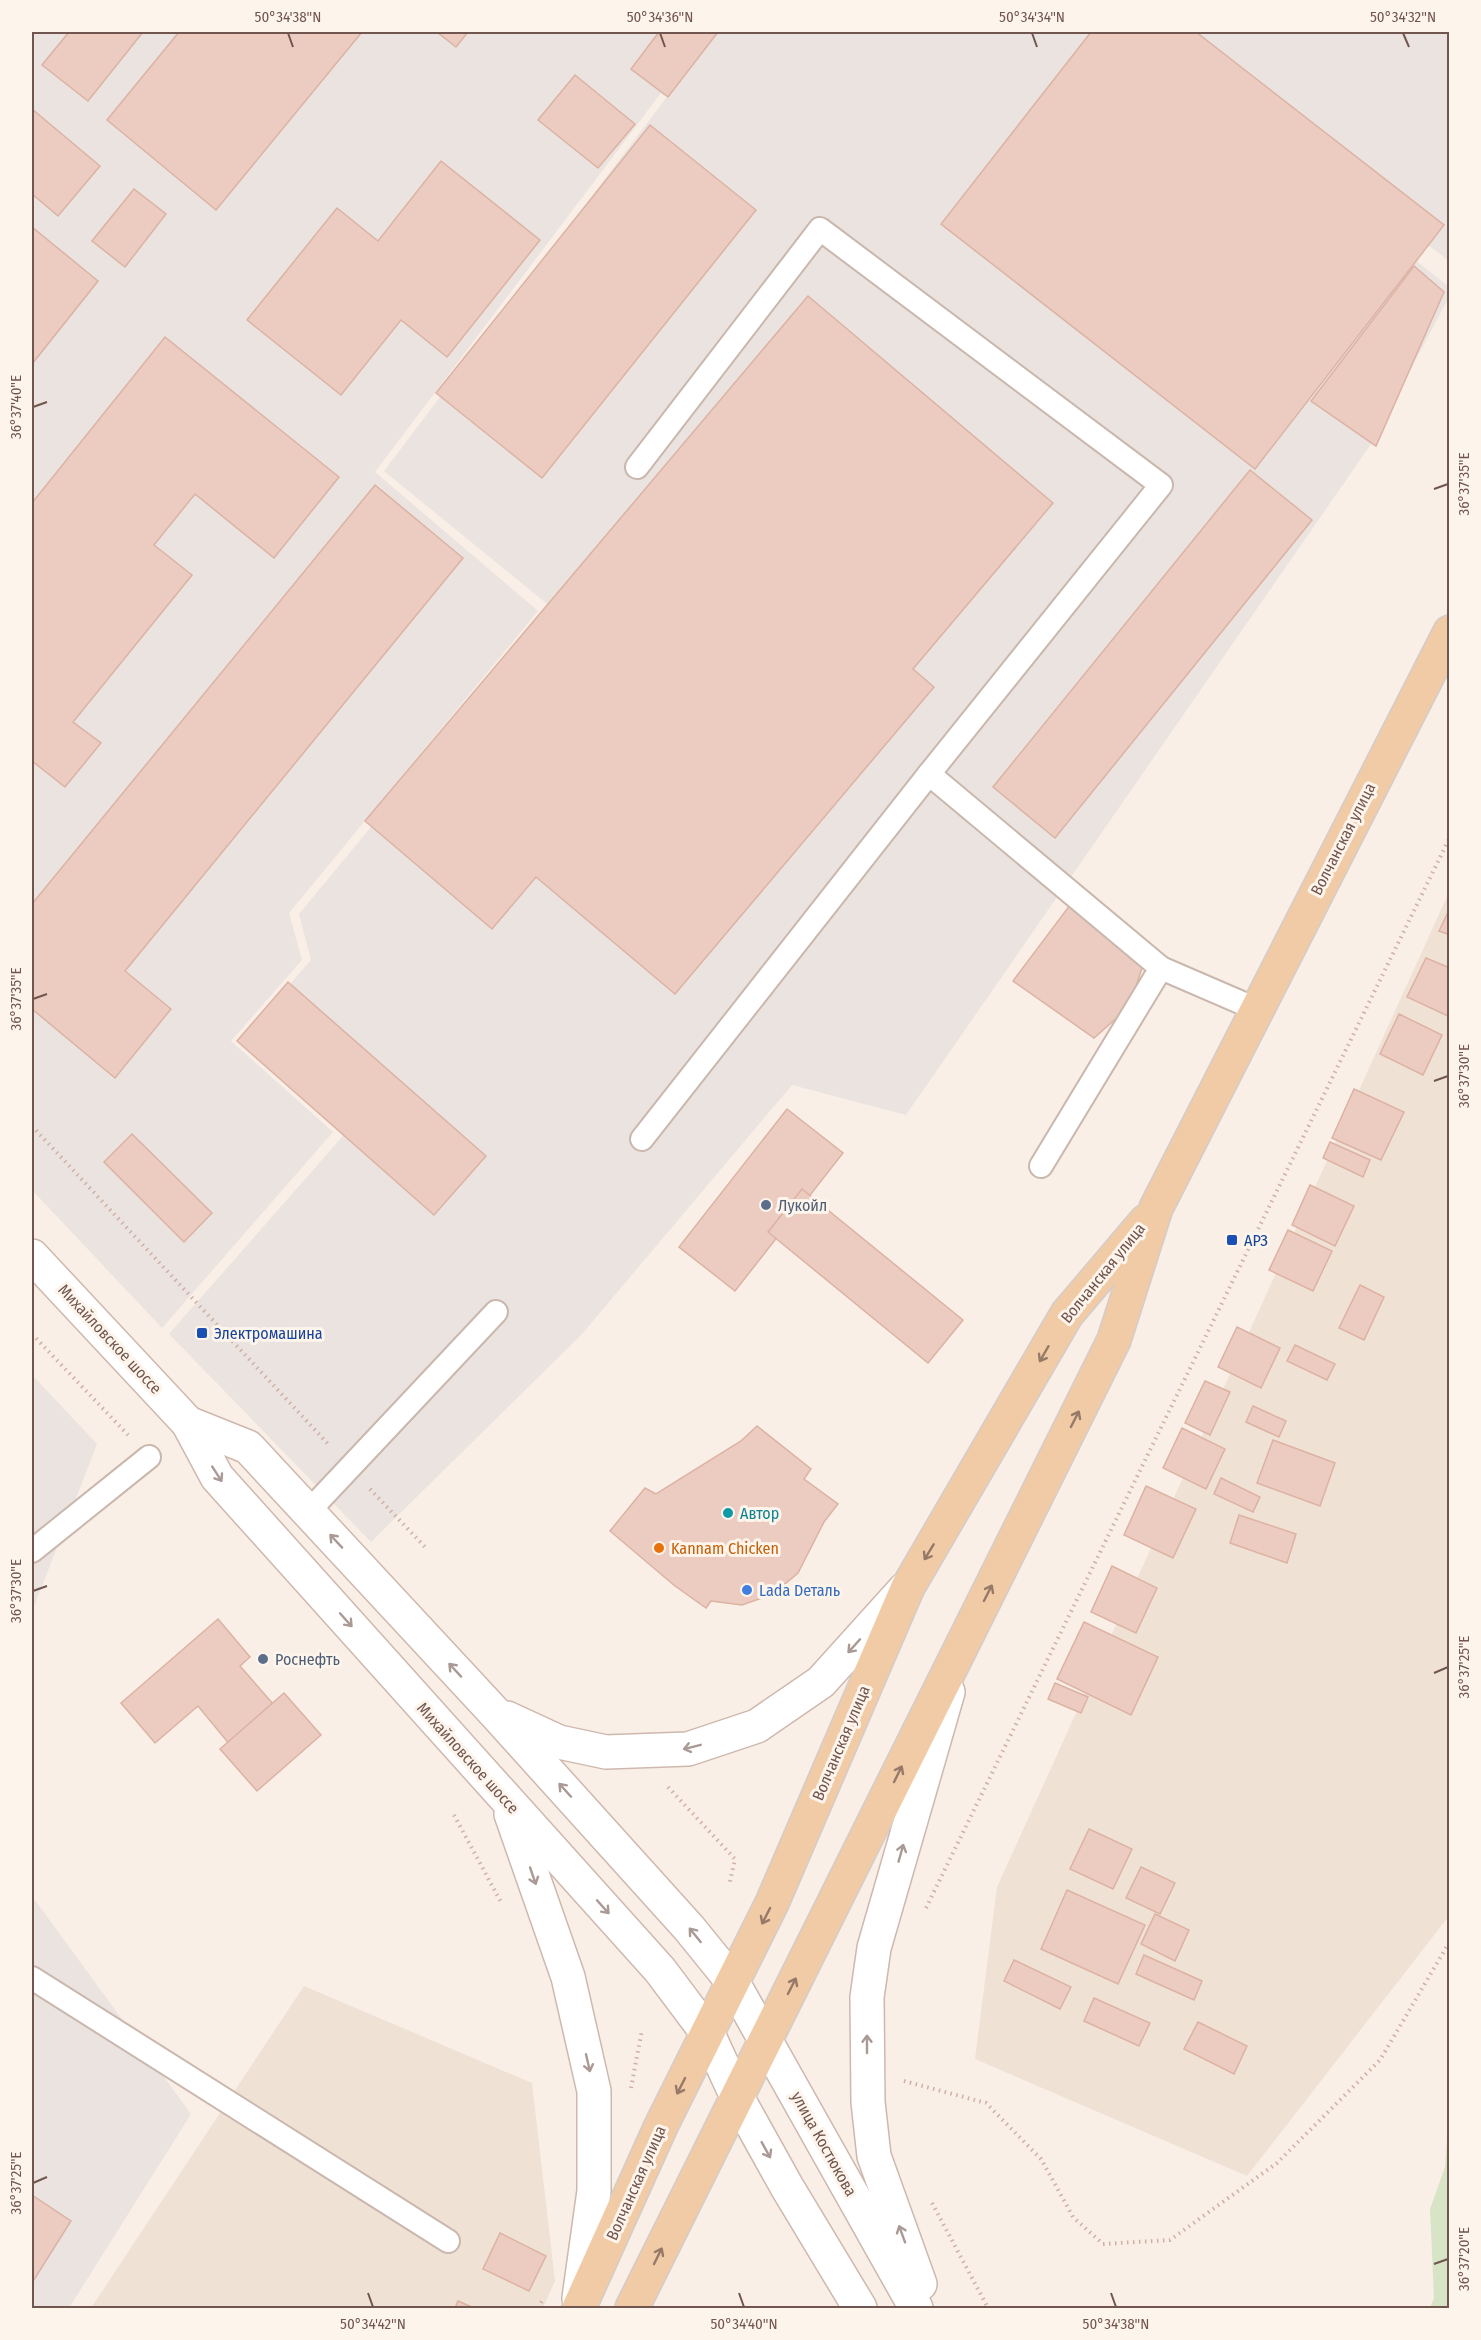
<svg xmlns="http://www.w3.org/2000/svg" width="1481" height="2340" font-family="'Fira Sans Condensed',sans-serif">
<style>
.residential{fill:#f0e1d5}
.industrial{fill:#eae3df}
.green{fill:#d7e5c6}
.building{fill:#ecccc1;stroke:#dcb2a3;stroke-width:1.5}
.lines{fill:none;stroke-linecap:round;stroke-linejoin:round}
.service-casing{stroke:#cab7ad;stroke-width:26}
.secondary-casing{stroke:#ceb8ae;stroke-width:36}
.primary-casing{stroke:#d4ccca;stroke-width:36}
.path{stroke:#d0b0a4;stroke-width:4;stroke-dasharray:1.5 4.5;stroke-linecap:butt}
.service{stroke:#fff;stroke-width:22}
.secondary{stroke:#fff;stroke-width:33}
.primary{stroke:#f0cba6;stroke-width:33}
.oneway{stroke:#967968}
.oneway2{stroke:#a99a95}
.ticks{fill:none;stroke:#70564e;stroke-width:2}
.service-dot{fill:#5c6f8a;stroke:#fdf4ec;stroke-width:2}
.transit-dot{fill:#1a4fb4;stroke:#fdf4ec;stroke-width:2}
.culture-dot{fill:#0f9aa8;stroke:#fdf4ec;stroke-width:2}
.food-dot{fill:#e8710a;stroke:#fdf4ec;stroke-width:2}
.shop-dot{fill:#3f7fe0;stroke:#fdf4ec;stroke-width:2}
.labels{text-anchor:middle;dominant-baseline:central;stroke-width:6;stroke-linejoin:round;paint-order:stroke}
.street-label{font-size:16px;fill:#70564e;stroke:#fdf4ec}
.service-label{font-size:16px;fill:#4e5e75;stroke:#fdf4ec;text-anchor:start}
.transit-label{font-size:16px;fill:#164399;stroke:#fdf4ec;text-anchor:start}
.culture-label{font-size:16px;fill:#0d838f;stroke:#fdf4ec;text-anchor:start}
.food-label{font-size:16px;fill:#c56008;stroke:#fdf4ec;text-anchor:start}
.shop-label{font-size:16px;fill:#366cbe;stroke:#fdf4ec;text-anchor:start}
.neatline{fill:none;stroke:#70564e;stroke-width:2}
.ticks-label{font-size:15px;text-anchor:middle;fill:#70564e}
</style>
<rect width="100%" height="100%" fill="#f9efe6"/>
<g class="residential">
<polygon points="1449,892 1449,1916 1247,2176 975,2059 997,1887"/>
<polygon points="304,1986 532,2083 555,2281 543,2308 91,2308"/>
</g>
<g class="industrial">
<polygon points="32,32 707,32 375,472 538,611 289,913 302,960 231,1041 333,1132 162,1328 32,1190"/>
<polygon points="716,32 1131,32 1449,287 1449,297 1371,444 906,1115 792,1085 582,1334 371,1542 169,1334 349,1129 242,1040 311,960 299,914 552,608 384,471"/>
<polygon points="1153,32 1449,32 1449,261"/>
<polygon points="32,1375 97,1444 32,1612"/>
<polygon points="32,1896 191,2114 69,2308 32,2308"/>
</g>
<polygon class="green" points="1449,2112 1449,2308 1430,2308 1434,2298 1430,2209 1445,2167"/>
<g class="building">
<polygon points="69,32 143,32 88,101 42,65"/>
<polygon points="179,32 362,32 216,210 107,120"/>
<polygon points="437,32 468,32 456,47"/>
<polygon points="659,32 718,32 668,97 631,69"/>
<polygon points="1091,32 1196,32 1444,225 1255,469 941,224"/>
<polygon points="575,75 635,124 598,168 538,120"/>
<polygon points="32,109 100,166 58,216 32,194"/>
<polygon points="650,125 756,210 542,478 436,393"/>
<polygon points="441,161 540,240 447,357 401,320 341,395 247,320 337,208 378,241"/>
<polygon points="134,189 166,214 125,267 92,241"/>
<polygon points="32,227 98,281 32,364"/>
<polygon points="1414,266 1444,292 1376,446 1311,401"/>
<polygon points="808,296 1053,503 913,669 934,687 675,994 536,877 492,929 365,821"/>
<polygon points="165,337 339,477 274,558 195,494 154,545 192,575 73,722 101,743 65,787 32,761 32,503"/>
<polygon points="1250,470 1312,520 1055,838 993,787"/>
<polygon points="375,485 463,558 125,971 171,1009 115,1078 32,1009 32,904"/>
<polygon points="1073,901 1144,962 1133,996 1120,1015 1094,1038 1013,981"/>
<polygon points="1450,908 1450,935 1439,931"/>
<polygon points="1426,958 1450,968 1450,1017 1407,997"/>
<polygon points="288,982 486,1156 434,1215 237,1041"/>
<polygon points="1399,1014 1442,1035 1423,1075 1380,1054"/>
<polygon points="1354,1089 1404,1112 1381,1160 1332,1138"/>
<polygon points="787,1109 843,1153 735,1291 679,1247"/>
<polygon points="132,1134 212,1213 184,1242 104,1162"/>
<polygon points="1330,1142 1370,1160 1363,1177 1323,1158"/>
<polygon points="1310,1185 1354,1206 1335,1246 1292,1225"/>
<polygon points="802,1189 963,1320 928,1363 768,1232"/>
<polygon points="1288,1230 1332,1251 1313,1291 1269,1270"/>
<polygon points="1360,1285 1384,1297 1364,1340 1339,1328"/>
<polygon points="1237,1327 1280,1348 1261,1388 1218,1367"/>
<polygon points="1295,1345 1335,1364 1327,1380 1287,1361"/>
<polygon points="1205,1381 1230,1392 1210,1435 1185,1423"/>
<polygon points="1253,1406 1286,1421 1279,1437 1246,1422"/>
<polygon points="757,1426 811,1469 804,1479 838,1504 824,1522 798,1573 773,1594 742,1605 711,1601 706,1608 675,1586 610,1531 645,1488 656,1494 741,1441"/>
<polygon points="1182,1428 1225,1449 1206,1489 1163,1468"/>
<polygon points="1273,1440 1335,1463 1320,1506 1257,1483"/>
<polygon points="1221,1478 1260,1497 1253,1512 1214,1494"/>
<polygon points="1146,1486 1196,1509 1173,1558 1124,1535"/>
<polygon points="1239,1515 1296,1534 1287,1563 1230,1543"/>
<polygon points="1112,1566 1157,1588 1136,1633 1091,1612"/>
<polygon points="218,1619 250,1657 240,1666 280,1712 235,1751 198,1706 155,1743 121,1703"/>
<polygon points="1084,1622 1158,1657 1131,1715 1057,1679"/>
<polygon points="1055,1683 1088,1697 1081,1713 1048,1699"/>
<polygon points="284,1693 321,1735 257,1791 220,1749"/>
<polygon points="1089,1829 1132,1849 1113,1889 1070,1869"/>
<polygon points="1141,1867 1175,1883 1160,1914 1126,1898"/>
<polygon points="1067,1890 1145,1925 1118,1984 1041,1949"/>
<polygon points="1155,1914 1189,1930 1175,1961 1141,1944"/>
<polygon points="1144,1955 1202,1981 1194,2000 1136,1974"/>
<polygon points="1014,1960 1071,1987 1060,2009 1004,1981"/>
<polygon points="1094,1998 1150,2023 1139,2046 1084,2021"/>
<polygon points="1198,2022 1247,2046 1234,2074 1184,2049"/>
<polygon points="32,2195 71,2221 32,2283"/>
<polygon points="500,2233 546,2256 529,2291 483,2269"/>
<polygon points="458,2301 474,2308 455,2308"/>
</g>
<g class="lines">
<g class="service-casing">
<g id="service">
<polyline points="637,467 820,229 1161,485 929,774 642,1139"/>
<polyline points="929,774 1161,968 1256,1009"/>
<polyline points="1041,1166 1161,968"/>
<polyline points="308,1512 496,1312"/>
<polyline points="32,1551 149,1457"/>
<polyline points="32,1978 448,2241"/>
</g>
</g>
<g class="secondary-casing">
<g id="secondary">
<polyline points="32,1256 188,1423 217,1477 660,1970 708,2034 738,2099 787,2187 860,2308"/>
<polyline points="188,1423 248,1447 495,1713 689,1928 732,1981 916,2308"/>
<polyline points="507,1718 559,1742 606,1752 688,1749 757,1726 821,1682 904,1590"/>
<polyline points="511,1814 568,1977 594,2091 594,2191 579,2298"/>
<polyline points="920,2284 874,2156 868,2102 867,1997 874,1948 948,1692"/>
</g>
</g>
<g class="primary-casing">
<g id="primary">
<polyline points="579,2308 661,2126 772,1903 908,1587 1067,1314 1146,1221"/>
<polyline points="632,2308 1114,1340 1156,1208 1450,632"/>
</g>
</g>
<g class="path">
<polyline points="32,1126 330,1446"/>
<polyline points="32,1334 128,1435"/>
<polyline points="370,1489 425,1547"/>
<polyline points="668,1787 735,1859 729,1886"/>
<polyline points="454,1815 502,1904"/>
<polyline points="926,1908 1450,837"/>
<polyline points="904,2081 986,2103 1041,2159 1073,2217 1103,2244 1170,2240 1277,2163 1380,2060 1450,1941"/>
<polyline points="631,2088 642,2030"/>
<polyline points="932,2203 988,2308"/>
<polyline points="538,2308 542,2301"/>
</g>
<use href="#service" class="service"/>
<use href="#secondary" class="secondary"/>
<use href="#primary" class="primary"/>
</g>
<defs><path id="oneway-shaft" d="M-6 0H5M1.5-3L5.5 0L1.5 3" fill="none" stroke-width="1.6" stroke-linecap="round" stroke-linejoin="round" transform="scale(1.5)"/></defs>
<g class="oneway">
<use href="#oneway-shaft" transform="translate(1044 1354) rotate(120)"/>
<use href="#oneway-shaft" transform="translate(1075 1419) rotate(-63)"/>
<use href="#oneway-shaft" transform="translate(929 1552) rotate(121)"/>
<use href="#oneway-shaft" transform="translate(988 1593) rotate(-63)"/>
<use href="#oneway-shaft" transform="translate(898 1774) rotate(-64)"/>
<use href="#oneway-shaft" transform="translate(766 1916) rotate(117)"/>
<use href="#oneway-shaft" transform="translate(792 1986) rotate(-63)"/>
<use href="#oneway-shaft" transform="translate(681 2086) rotate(117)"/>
<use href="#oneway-shaft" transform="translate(658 2256) rotate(-64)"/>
</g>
<g class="oneway2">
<use href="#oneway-shaft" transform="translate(217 1474) rotate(57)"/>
<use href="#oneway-shaft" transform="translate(336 1541) rotate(-133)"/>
<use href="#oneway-shaft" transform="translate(346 1620) rotate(48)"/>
<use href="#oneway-shaft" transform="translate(854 1646) rotate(132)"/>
<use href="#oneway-shaft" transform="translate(455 1670) rotate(-133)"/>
<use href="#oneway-shaft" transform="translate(692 1747) rotate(166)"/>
<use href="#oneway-shaft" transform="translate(565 1790) rotate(-132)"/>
<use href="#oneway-shaft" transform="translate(901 1853) rotate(-74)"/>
<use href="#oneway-shaft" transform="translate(533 1876) rotate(71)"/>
<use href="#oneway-shaft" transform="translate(603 1907) rotate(48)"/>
<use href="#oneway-shaft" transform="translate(695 1935) rotate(-129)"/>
<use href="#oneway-shaft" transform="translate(867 2044) rotate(-90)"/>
<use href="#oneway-shaft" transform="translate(588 2063) rotate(77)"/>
<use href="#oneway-shaft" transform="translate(766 2150) rotate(61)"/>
<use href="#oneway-shaft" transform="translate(902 2234) rotate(-110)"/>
</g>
<path class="ticks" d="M288,33L293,47M660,33L665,47M1032,33L1037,47M1403,33L1409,47M33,407L47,402M1434,489L1448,484M33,999L47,994M1434,1081L1448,1076M33,1591L47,1586M1434,1673L1448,1667M33,2183L47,2177M1434,2264L1448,2259M368,2293L373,2307M739,2293L744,2307M1111,2293L1116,2307"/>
<g class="service-dot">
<circle cx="766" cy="1205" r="6"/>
<circle cx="263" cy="1659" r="6"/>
</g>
<g class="transit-dot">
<rect x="1226" y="1234" width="12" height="12" rx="3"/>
<rect x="196" y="1327" width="12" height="12" rx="3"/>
</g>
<circle class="culture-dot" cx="728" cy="1513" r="6"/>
<circle class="food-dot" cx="659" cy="1548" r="6"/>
<circle class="shop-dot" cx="747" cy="1590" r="6"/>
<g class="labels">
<g class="street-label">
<text transform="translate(1343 839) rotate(-63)">Волчанская улица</text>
<text transform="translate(1103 1273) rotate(-51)">Волчанская улица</text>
<text transform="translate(110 1339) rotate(47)">Михайловское шоссе</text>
<text transform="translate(841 1743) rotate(-67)">Волчанская улица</text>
<text transform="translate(468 1758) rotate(48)">Михайловское шоссе</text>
<text transform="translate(824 2144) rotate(61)">улица Костюкова</text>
<text transform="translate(636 2183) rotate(-66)">Волчанская улица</text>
</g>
<g class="service-label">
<text x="778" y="1205">Лукойл</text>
<text x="275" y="1659">Роснефть</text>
</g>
<g class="transit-label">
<text x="1244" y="1240">АРЗ</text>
<text x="214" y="1333">Электромашина</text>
</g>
<g class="culture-label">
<text x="740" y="1513">Автор</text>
</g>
<g class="food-label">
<text x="671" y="1548">Kannam Chicken</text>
</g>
<g class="shop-label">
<text x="759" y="1590">Lada Dеталь</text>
</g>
</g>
<rect width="1481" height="2340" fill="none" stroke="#fdf4ec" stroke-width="66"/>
<rect x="33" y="33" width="1415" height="2274" class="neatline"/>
<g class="ticks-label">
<text x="288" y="22">50°34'38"N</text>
<text x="660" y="22">50°34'36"N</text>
<text x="1032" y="22">50°34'34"N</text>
<text x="1403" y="22">50°34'32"N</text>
<text transform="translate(16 407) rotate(-90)" y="5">36°37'40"E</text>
<text transform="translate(1464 484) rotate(-90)" y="5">36°37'35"E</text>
<text transform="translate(16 999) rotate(-90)" y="5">36°37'35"E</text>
<text transform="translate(1464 1076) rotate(-90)" y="5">36°37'30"E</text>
<text transform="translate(16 1591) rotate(-90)" y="5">36°37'30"E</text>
<text transform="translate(1464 1667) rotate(-90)" y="5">36°37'25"E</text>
<text transform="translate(16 2183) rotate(-90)" y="5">36°37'25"E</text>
<text transform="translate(1464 2259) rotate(-90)" y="5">36°37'20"E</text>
<text x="373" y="2329">50°34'42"N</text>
<text x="744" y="2329">50°34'40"N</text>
<text x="1116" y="2329">50°34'38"N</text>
</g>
</svg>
